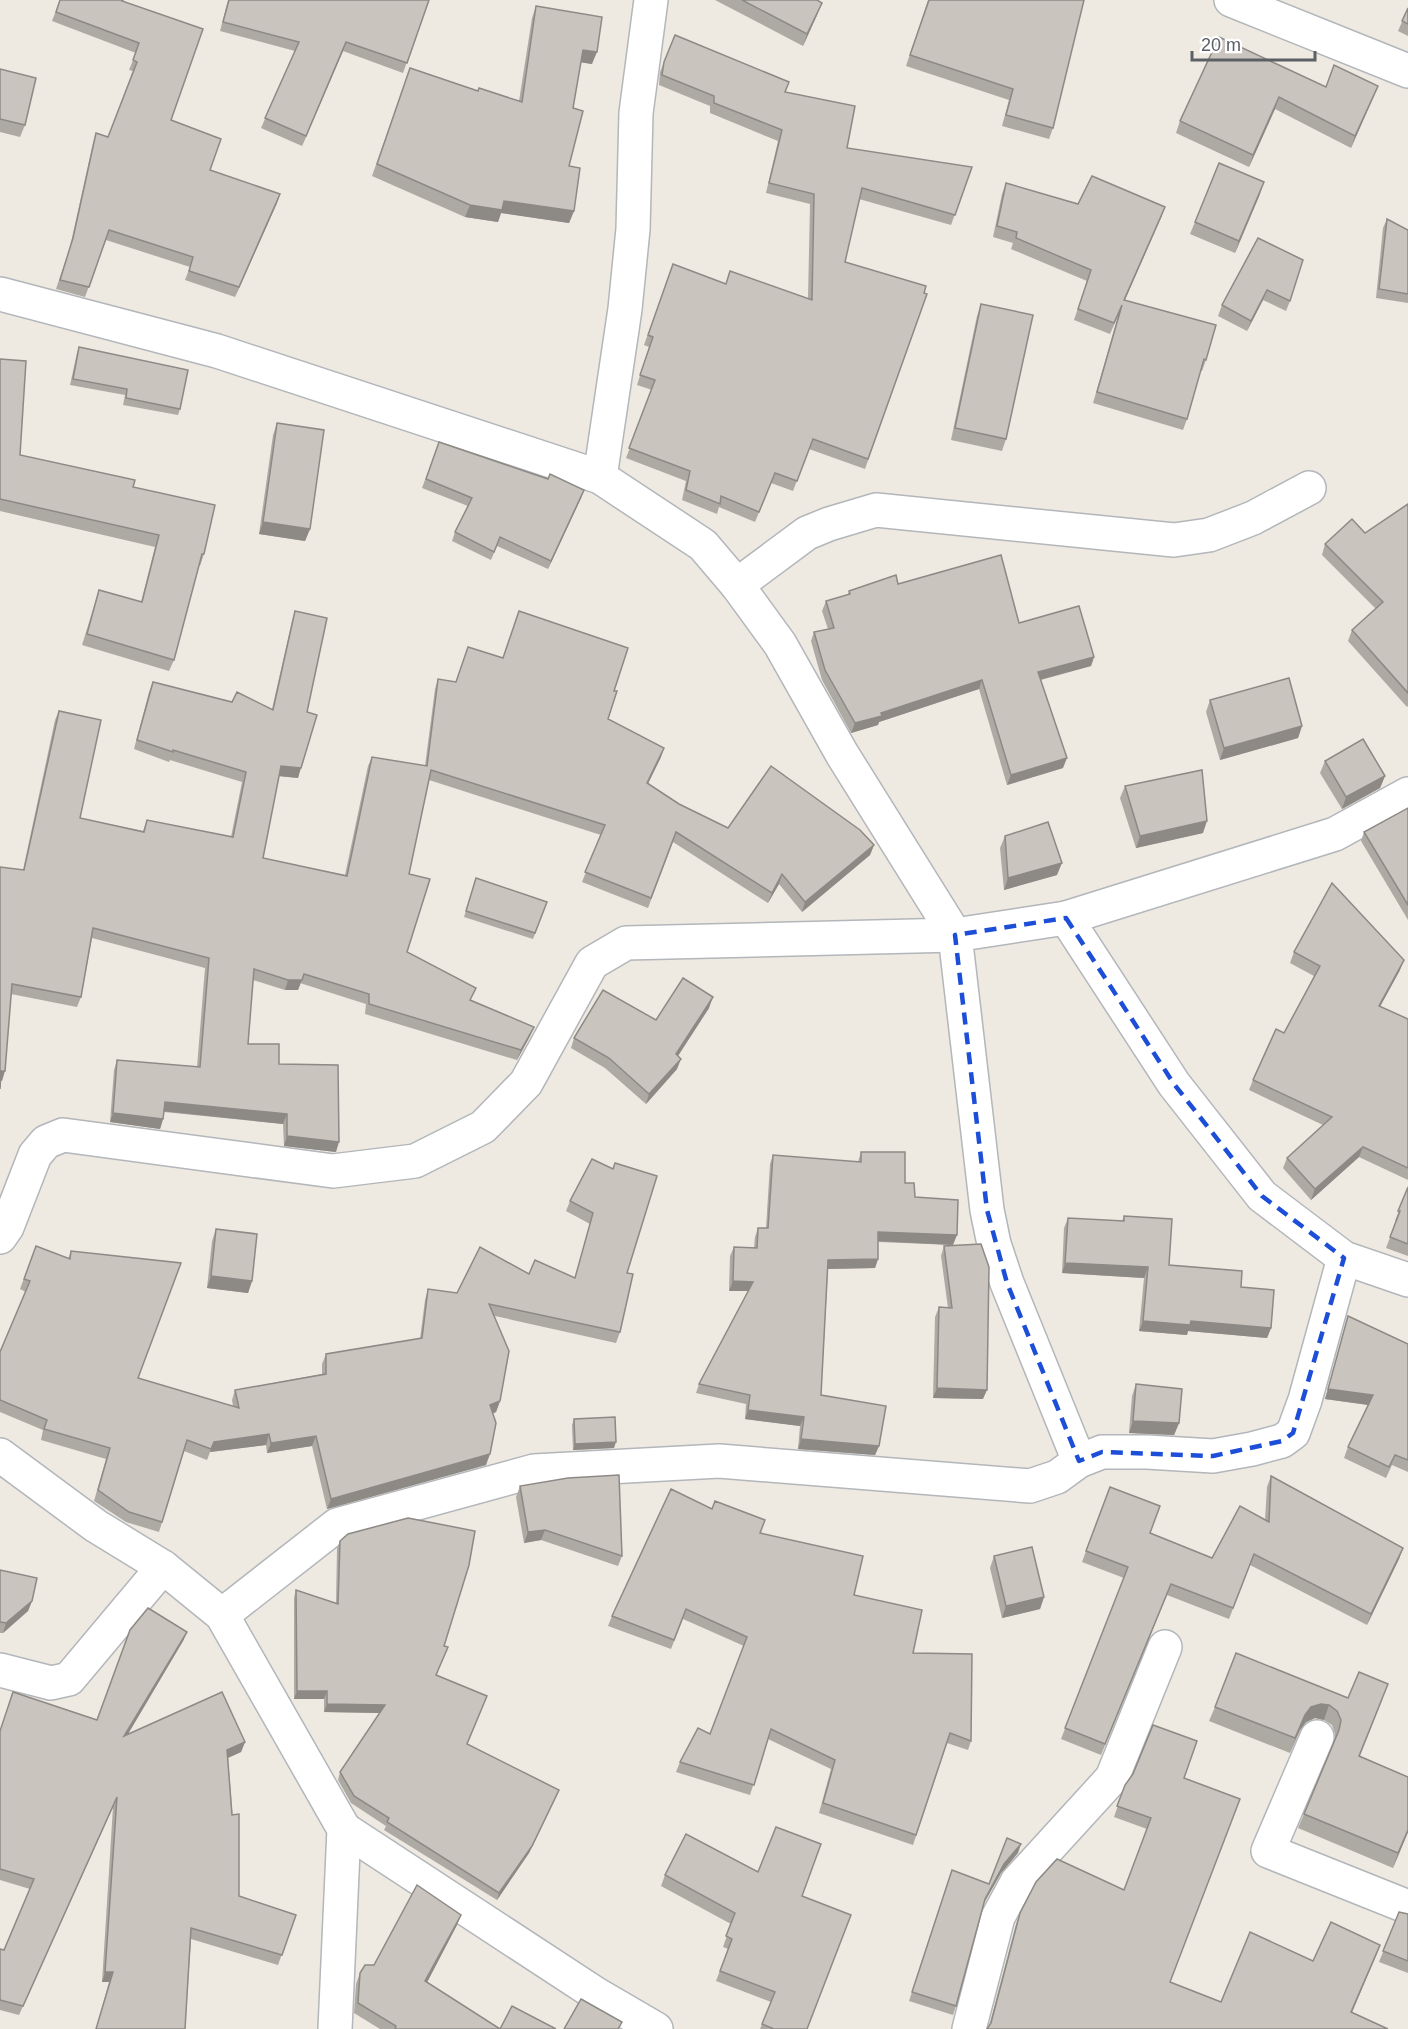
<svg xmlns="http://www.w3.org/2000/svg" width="1408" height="2029" font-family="Arial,sans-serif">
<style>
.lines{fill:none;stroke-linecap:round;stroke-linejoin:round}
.minor-casing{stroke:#b3b6ba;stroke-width:36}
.minor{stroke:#fff;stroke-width:33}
.wall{fill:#ada9a3}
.shaded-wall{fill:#8d8985}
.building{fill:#c9c4be;stroke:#8d8985;stroke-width:1.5}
.marked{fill:none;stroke:#1d4ed8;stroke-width:4.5;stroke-dasharray:12 8;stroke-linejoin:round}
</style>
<rect width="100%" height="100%" fill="#eee9e1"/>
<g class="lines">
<g class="minor-casing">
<g id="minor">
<polyline points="1231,0 1408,71"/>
<polyline points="0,294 217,351 600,477 703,545 737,585 780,644 842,754 955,935 987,1210 994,1244 1007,1283 1079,1461"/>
<polyline points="600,477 625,309 633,229 636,113 651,0"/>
<polyline points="737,585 807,533 829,524 876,510 1174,540 1209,535 1253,518 1309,488"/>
<polyline points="1066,918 1174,1084 1262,1196 1344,1258 1408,1280"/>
<polyline points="0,1237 7,1227 35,1155 46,1142 63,1135 333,1171 415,1161 483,1127 526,1083 592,963 626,943 955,935 1066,918 1335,834 1408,794"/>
<polyline points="0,1455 96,1526 163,1567 222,1615 344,1829 335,2029"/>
<polyline points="222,1615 337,1525 534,1471 719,1461 1030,1486 1057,1477 1079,1461 1102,1452 1147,1452 1213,1456 1252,1449 1282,1441 1293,1433 1305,1400 1344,1258"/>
<polyline points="0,1670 51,1683 69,1679 163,1567"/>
<polyline points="1317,1737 1268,1851 1408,1907"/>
<polyline points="344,1829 596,1994 656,2029"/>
<polyline points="969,2029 998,1917 1017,1882 1112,1778 1165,1647"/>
</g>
</g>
<use href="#minor" class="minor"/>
</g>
<g class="wall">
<polygon points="60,0 122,1 171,120 210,170 277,203 235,297 185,280 190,267 106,240 85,297 56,289 70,247 93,143 96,133 108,137 133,71 129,70 136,53 52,21"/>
<polygon points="228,0 429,0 403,73 343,51 302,146 261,128 295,51 220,31"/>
<polygon points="715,0 817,0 817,15 803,46"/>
<polygon points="928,0 1053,128 1049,139 1002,126 1009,100 906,66"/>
<polygon points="536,6 592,64 581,62 573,108 569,166 574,211 569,223 501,213 498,222 465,217 372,176 410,68 478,91 519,101 532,18"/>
<polygon points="1408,8 1408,36 1398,31"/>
<polygon points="664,62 785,92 847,148 972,167 951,225 859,199 845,262 927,294 865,469 809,449 793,491 771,483 755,522 719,507 717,514 682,500 686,481 626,458 652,390 637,385 649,347 644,345 673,264 726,284 808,299 810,204 766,193 778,141 710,113 710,106 659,85 660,72"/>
<polygon points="0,69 25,125 20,137 0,132"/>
<polygon points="1378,86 1373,98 1351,148 1275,109 1249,167 1176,133 1180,121 1326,87"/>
<polygon points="1006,183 1078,204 1165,207 1125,300 1206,360 1202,371 1200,370 1187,419 1183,430 1093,403 1118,316 1110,334 1074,320 1087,281 1011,249 1013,243 993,237 1002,194"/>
<polygon points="1260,194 1235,253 1190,234 1195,222"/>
<polygon points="1387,219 1408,230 1408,303 1376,298 1383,228"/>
<polygon points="1258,238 1290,301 1286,311 1263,300 1247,331 1218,316 1222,305"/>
<polygon points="981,304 1006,439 1002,451 951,440 977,316"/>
<polygon points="79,347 180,409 178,415 123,405 125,395 70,385 77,353"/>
<polygon points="0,359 20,455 133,487 204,554 200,566 199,565 174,660 169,671 82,645 99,590 141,602 155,547 0,511"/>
<polygon points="277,423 310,529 305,541 259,534 273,435"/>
<polygon points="439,442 581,498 548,569 497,546 491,560 452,541 455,532 468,506 422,488"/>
<polygon points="1408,504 1408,706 1407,707 1348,641 1352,630 1376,609 1322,555 1325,544 1365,533"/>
<polygon points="898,584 1019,623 1094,657 1091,666 1041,680 1063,768 1007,785 979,689 879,722 878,725 851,733 822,680 811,641 814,632 828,629 822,611 826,601 848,595 849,591"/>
<polygon points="295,611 307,712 298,778 279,776 263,858 345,875 368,766 372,757 425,766 435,689 438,679 456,682 503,658 614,691 608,719 661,757 648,783 679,804 728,828 874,845 870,855 802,912 779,884 768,903 673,842 648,908 582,882 601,835 429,780 409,874 407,952 471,1000 530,1036 517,1060 365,1014 366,1004 300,983 298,990 285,990 253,980 248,1044 279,1064 336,1152 284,1146 283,1124 164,1112 163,1119 160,1129 110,1122 114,1070 117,1060 197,1067 205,968 92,938 81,997 77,1007 11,994 2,1081 1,1080 23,870 55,720 59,711 80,818 143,831 147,820 231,837 242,782 170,760 169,762 134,749 149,692 153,682 232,702 272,709 292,621"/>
<polygon points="1210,700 1302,726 1298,738 1220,760 1206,712"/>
<polygon points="1325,761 1385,776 1380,788 1342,809 1320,773"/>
<polygon points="1125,786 1203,833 1136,848 1120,798"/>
<polygon points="1408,808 1408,920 1361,841 1364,832"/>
<polygon points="1005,836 1057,875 1004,890 1000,848"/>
<polygon points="476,878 547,902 533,939 464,917"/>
<polygon points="1294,952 1400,970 1380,1006 1408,1019 1408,1180 1359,1157 1311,1200 1283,1168 1287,1158 1323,1125 1249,1090 1253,1080 1284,1033 1314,976 1290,963"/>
<polygon points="709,1008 678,1056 677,1069 646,1104 605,1068 571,1048 574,1038 656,1020"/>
<polygon points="861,1152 905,1183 915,1197 953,1245 878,1242 878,1259 875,1268 828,1269 821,1395 879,1446 875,1455 798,1449 800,1426 745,1419 746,1404 696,1393 699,1384 749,1291 729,1291 730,1256 734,1247 754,1248 755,1237 758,1228 766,1228 770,1164 773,1155 858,1162"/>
<polygon points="592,1159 627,1273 620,1332 616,1343 495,1316 500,1401 496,1412 493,1413 486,1465 327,1509 312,1446 267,1453 266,1445 210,1452 207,1460 184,1451 159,1532 126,1522 94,1501 106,1459 41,1440 43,1430 0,1412 0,1352 26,1292 20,1289 36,1246 68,1259 71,1251 138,1378 233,1406 232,1400 235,1390 322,1374 322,1364 326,1354 420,1339 425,1300 428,1289 457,1293 529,1274 575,1278 590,1224 566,1211 570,1201"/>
<polygon points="1408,1187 1408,1256 1386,1248 1396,1222 1395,1221"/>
<polygon points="1124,1216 1169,1265 1241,1287 1271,1328 1267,1338 1188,1331 1187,1335 1139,1331 1144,1278 1062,1273 1064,1228 1068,1218 1122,1221"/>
<polygon points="216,1229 252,1281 248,1293 207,1288 212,1241"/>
<polygon points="944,1246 983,1399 933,1398 935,1317 939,1307 948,1308 941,1256"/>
<polygon points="1348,1316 1408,1344 1408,1472 1392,1465 1386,1478 1344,1458 1348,1447 1368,1405 1325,1399 1345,1327"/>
<polygon points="1136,1384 1179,1423 1174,1435 1129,1433 1132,1396"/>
<polygon points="574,1419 614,1448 573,1450 572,1425"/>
<polygon points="1271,1476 1403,1548 1399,1559 1367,1625 1250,1565 1229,1619 1167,1595 1101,1755 1061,1739 1124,1578 1082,1562 1110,1487 1150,1533 1212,1558 1265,1520 1267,1487"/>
<polygon points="520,1486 622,1556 618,1566 541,1540 524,1543 516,1497"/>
<polygon points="760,1533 854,1595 913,1653 971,1741 968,1750 947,1743 913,1845 819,1813 831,1769 768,1739 750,1795 676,1772 680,1762 710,1734 744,1646 683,1619 671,1649 608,1626 612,1616"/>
<polygon points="340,1541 444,1646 437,1675 467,1744 559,1790 529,1853 497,1900 384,1830 386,1826 351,1803 338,1780 340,1772 380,1713 324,1712 324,1699 294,1699 294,1598 296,1590 336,1603 337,1548"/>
<polygon points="994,1556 1044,1597 1040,1609 1002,1618 990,1568"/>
<polygon points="0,1570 32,1601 28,1611 3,1633 0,1633"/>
<polygon points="187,1632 183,1641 127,1735 245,1742 241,1752 228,1758 239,1896 296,1915 278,1965 191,1939 185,2029 96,2029 109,1982 102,1982 113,1807 19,2015 0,2010 0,1949 4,1950 30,1889 0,1880 0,1730 97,1720"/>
<polygon points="1348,1698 1383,1698 1360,1756 1408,1777 1408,1832 1393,1868 1298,1828 1335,1741 1335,1734 1332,1725 1324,1720 1315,1718 1306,1722 1300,1730 1290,1753 1209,1721 1215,1707"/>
<polygon points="1184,1778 1170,1982 1221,2002 1313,1961 1380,1945 1352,2013 989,2026 1016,1924 1020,1913 1124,1890 1147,1829 1114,1817 1125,1785"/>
<polygon points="1018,1853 1001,1873 983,1905 956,2006 953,2015 909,2001 952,1870 989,1884"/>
<polygon points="665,1875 802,1896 807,2029 760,2029 771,2002 716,1981 728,1949 723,1947 731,1924 661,1886"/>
<polygon points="1399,1912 1408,1914 1408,1973 1379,1962"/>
<polygon points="461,1915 457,1925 427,1982 500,2029 556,2029 380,2029 354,2013 356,1984 360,1973"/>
</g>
<g class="shaded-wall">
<polygon points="822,3 817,15 803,46 807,34"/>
<polygon points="346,42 343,51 302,146 306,136"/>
<polygon points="583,50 597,52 592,64 578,62"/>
<polygon points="1378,86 1373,98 1351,148 1355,136"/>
<polygon points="1279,97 1275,109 1249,167 1253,155"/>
<polygon points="1264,182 1260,194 1235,253 1239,241"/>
<polygon points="280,194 277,203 235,297 239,287"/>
<polygon points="504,201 574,211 569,223 501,213 498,222 465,217 470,205"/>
<polygon points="1165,207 1161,218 1120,311 1124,300"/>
<polygon points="1267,290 1263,300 1247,331 1251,321"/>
<polygon points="584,490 581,498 548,569 551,561"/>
<polygon points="263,522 310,529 305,541 259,534"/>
<polygon points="1094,657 1091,666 1035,681 1038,672"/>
<polygon points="982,680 979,689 879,722 878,725 851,733 855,723 881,713"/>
<polygon points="1302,726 1298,738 1220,760 1224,748"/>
<polygon points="664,748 661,757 644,792 647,783"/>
<polygon points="1067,758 1063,768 1007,785 1011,775"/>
<polygon points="281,766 301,768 298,778 278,776"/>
<polygon points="1385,776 1380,788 1342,809 1346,797"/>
<polygon points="1207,821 1203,833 1136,848 1140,836"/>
<polygon points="874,845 870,855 802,912 805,902"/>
<polygon points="1062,863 1057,875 1004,890 1008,878"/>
<polygon points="782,874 779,884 768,903 772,893"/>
<polygon points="1404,960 1400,970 1375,1016 1379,1006"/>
<polygon points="288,980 302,980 298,990 285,990"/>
<polygon points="713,997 709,1008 672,1065 676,1054"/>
<polygon points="534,1027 530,1036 517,1060 521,1050"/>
<polygon points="681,1059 677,1069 646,1104 649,1094"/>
<polygon points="1,1071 5,1071 2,1081 0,1080"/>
<polygon points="165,1102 287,1114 283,1124 161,1111"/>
<polygon points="113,1113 163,1119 160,1129 110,1122"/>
<polygon points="287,1136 339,1142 336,1152 284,1146"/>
<polygon points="1363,1147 1359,1157 1311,1200 1315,1189"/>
<polygon points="878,1232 957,1235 953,1245 875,1241"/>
<polygon points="878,1259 875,1268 825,1269 828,1260"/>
<polygon points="1065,1263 1148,1267 1144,1278 1062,1273"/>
<polygon points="211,1276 252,1281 248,1293 207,1288"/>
<polygon points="733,1281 753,1282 750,1291 729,1291"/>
<polygon points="1143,1321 1191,1321 1271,1328 1267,1338 1188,1331 1187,1335 1139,1331"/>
<polygon points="937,1388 987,1390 983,1399 933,1398"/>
<polygon points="1328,1389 1373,1395 1369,1405 1325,1399"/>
<polygon points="500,1401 496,1412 487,1416 490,1405"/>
<polygon points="748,1410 804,1417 800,1426 745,1419"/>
<polygon points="1133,1421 1179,1423 1174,1435 1129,1433"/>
<polygon points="269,1434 266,1445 210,1452 214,1442"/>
<polygon points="316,1436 312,1446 267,1453 271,1443"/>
<polygon points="801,1439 879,1446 875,1455 798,1449"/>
<polygon points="616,1442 614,1448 573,1450 575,1444"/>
<polygon points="490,1454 486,1465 327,1509 331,1499"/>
<polygon points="545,1530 541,1540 524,1543 528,1532"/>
<polygon points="1403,1548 1399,1559 1367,1625 1371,1614"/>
<polygon points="1044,1597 1040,1609 1002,1618 1006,1606"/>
<polygon points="32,1601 28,1611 3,1633 6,1623"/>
<polygon points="187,1632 183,1641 121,1746 124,1736"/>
<polygon points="297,1691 327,1691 324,1699 294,1699"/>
<polygon points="327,1704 385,1705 382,1713 324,1712"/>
<polygon points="1321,1704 1329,1705 1324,1720 1315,1718 1306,1722 1300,1730 1290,1753 1305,1715 1311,1707"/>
<polygon points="245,1742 241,1752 223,1760 227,1750"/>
<polygon points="559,1790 529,1853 497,1900 499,1893"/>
<polygon points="117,1797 113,1807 19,2015 23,2006"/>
<polygon points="1408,1830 1408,1832 1393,1868 1398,1853"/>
<polygon points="1021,1844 1018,1853 1001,1873 981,1908 985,1899 1004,1864"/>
<polygon points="461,1915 457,1925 422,1992 425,1981"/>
<polygon points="1380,1945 1376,1956 1347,2023 1351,2012"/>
<polygon points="105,1972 113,1972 109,1982 102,1982"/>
</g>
<g class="building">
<polygon points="60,0 123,0 122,1 203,29 171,120 221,139 210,170 280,194 239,287 189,271 193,257 109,230 89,287 60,280 73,238 96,133 108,137 137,62 133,60 139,43 56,12"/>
<polygon points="229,0 429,0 407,63 346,42 306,136 265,118 299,42 223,22"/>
<polygon points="742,0 817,0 822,3 807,34"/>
<polygon points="929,0 1084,0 1053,128 1006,115 1013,89 910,55"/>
<polygon points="536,6 602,17 597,52 583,50 573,108 583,111 569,166 580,168 574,211 504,201 502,210 470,205 377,164 410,68 478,91 479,88 522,102"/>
<polygon points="1408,8 1408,24 1402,21"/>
<polygon points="675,35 789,82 785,92 855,106 847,148 972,167 955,215 862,188 845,262 926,286 924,293 927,294 868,459 813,439 797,481 775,473 759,512 721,496 720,504 686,490 690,471 629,448 655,380 640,375 653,337 648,335 673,264 726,284 730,271 812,300 814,194 769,183 782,130 714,103 714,96 662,75 664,62"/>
<polygon points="1219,37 1326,87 1334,65 1378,86 1355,136 1279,97 1253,155 1180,121"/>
<polygon points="0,69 36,78 25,125 0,119"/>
<polygon points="1219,163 1264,182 1239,241 1195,222"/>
<polygon points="1092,176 1165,207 1124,300 1216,325 1206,360 1204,359 1187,419 1097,392 1122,305 1114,323 1078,309 1091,270 1016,238 1017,232 997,226 1006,183 1078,204"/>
<polygon points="1387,219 1408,230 1408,294 1379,289"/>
<polygon points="1258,238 1303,260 1290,301 1267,290 1251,321 1222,305"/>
<polygon points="981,304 1033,315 1006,439 955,428"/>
<polygon points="79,347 188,370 180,409 126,398 127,389 73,379"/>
<polygon points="0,359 26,361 20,455 135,480 133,487 215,505 204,554 202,554 174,660 87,634 99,590 142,602 159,535 0,499"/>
<polygon points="277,423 324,430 310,529 263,522"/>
<polygon points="439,442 548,479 550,474 584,490 551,561 500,537 494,552 455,532 472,498 426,479"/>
<polygon points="1408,504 1408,693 1352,630 1383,602 1325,544 1352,519 1365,533"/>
<polygon points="1001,555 1019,623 1079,606 1094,657 1038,672 1067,758 1011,775 982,680 881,713 882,716 855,723 825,670 814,632 834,628 826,601 850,594 849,591 896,575 898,584"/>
<polygon points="295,611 327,618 307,712 317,715 301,768 281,766 263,858 347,876 372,757 427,766 438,679 456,682 468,647 503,658 519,611 628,648 614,691 617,691 608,719 664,748 647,783 679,804 728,828 771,766 860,830 874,845 805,902 782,874 772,893 676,832 651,898 585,872 605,825 431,770 409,874 430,879 407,952 476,988 470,1000 534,1027 521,1050 369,1004 369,994 304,974 302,980 288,980 254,969 248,1044 279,1044 279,1064 338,1065 339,1142 287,1136 287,1114 165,1102 163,1119 113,1113 117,1060 200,1067 209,958 93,928 81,997 12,984 5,1071 1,1071 0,1089 0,867 24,870 59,711 101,720 80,818 144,832 147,820 233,837 246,772 173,750 173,752 137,740 153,682 232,702 237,692 273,710"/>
<polygon points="1289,678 1302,726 1224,748 1210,700"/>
<polygon points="1363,739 1385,776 1346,797 1325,761"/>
<polygon points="1202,770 1207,821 1140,836 1125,786"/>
<polygon points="1408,808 1408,905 1364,832"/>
<polygon points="1048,822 1062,863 1008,878 1005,836"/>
<polygon points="476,878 547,902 535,933 466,911"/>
<polygon points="1332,883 1404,960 1379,1006 1408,1019 1408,1168 1363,1147 1315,1189 1287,1158 1332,1117 1253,1080 1276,1029 1284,1033 1320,966 1294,952"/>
<polygon points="683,978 713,997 676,1054 681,1059 649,1094 609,1058 574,1038 603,990 656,1020"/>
<polygon points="861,1152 905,1152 905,1183 914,1183 915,1197 958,1200 957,1235 878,1232 878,1259 828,1260 821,1395 886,1406 879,1446 801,1439 804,1417 748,1410 750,1395 699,1384 753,1282 733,1281 734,1247 757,1248 758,1228 768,1228 773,1155 861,1162"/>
<polygon points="592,1159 613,1169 615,1163 657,1176 627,1273 633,1274 620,1332 489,1304 509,1351 500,1401 490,1405 496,1423 490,1454 331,1499 316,1436 271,1443 269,1434 214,1442 211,1449 187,1440 162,1522 129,1512 98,1490 110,1448 44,1429 47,1420 0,1400 0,1352 30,1281 24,1279 36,1246 70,1259 71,1251 181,1263 138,1378 239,1408 235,1390 326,1374 326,1354 422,1338 428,1289 457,1293 480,1247 529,1274 535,1260 575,1278 593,1213 570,1201"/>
<polygon points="1408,1187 1408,1244 1390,1237 1400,1211 1398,1211"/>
<polygon points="1124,1216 1172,1219 1169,1265 1242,1271 1241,1287 1274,1290 1271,1328 1191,1321 1190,1325 1143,1321 1148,1267 1065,1263 1068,1218 1124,1221"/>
<polygon points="216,1229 257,1234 252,1281 211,1276"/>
<polygon points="981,1244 989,1267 987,1390 937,1388 939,1307 952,1308 944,1246"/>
<polygon points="1348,1316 1408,1344 1408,1460 1395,1455 1389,1467 1348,1447 1373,1395 1328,1389"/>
<polygon points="1136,1384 1182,1389 1179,1423 1133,1421"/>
<polygon points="615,1417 616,1442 575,1444 574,1419"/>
<polygon points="619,1475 622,1556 545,1530 528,1532 520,1486 568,1478"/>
<polygon points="1271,1476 1403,1548 1371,1614 1254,1554 1233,1608 1171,1584 1105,1744 1065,1728 1128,1567 1086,1551 1110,1487 1160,1506 1150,1533 1212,1558 1240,1506 1269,1522"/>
<polygon points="671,1489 712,1509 715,1501 765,1520 760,1533 863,1556 854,1595 922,1610 913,1653 972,1654 971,1741 950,1733 916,1835 823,1803 835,1760 771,1729 754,1785 680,1762 698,1728 710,1734 747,1637 686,1609 674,1640 612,1616"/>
<polygon points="408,1518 475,1531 469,1565 444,1646 448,1647 436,1675 487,1696 467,1744 559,1790 532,1846 499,1893 387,1822 389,1818 354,1796 340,1772 385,1705 327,1704 327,1691 297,1691 296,1590 338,1604 340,1541 348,1534"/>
<polygon points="1032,1547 1044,1597 1006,1606 994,1556"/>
<polygon points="0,1570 37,1578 32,1601 6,1623 0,1622"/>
<polygon points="148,1608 187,1632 124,1736 222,1692 245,1742 227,1750 232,1815 239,1814 239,1896 296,1915 282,1955 191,1928 185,2029 96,2029 113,1972 105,1972 117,1797 23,2006 0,2000 0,1949 4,1950 34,1879 0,1869 0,1731 13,1692 97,1720 130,1630"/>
<polygon points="1236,1653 1348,1698 1359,1672 1388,1684 1359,1756 1408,1777 1408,1830 1398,1853 1304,1814 1339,1730 1341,1720 1337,1711 1329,1705 1321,1704 1311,1707 1305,1715 1295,1738 1215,1707"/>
<polygon points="1153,1725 1197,1741 1184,1778 1240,1799 1170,1982 1221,2002 1250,1932 1313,1961 1331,1922 1380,1945 1351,2012 1388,2029 987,2029 991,2023 1020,1913 1036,1882 1057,1859 1124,1890 1151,1818 1117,1806 1125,1785 1133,1774"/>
<polygon points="776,1827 821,1844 802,1896 851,1915 807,2029 774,2029 762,2024 775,1992 720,1971 732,1939 726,1936 735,1913 665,1875 686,1834 758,1872"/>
<polygon points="1007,1838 1021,1844 1004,1864 985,1899 956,2006 912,1992 952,1870 989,1884"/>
<polygon points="417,1885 461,1915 425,1981 500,2029 512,2006 556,2029 395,2029 396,2026 358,2003 360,1973 365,1965 374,1965"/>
<polygon points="1399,1912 1408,1914 1408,1961 1383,1951"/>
<polygon points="581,1999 622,2022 618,2029 564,2029"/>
</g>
<path class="marked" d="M1066,918L1174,1084L1262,1196L1344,1258L1293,1433L1282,1441L1213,1456L1102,1452L1079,1461L1007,1283L987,1210L955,935Z"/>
<path d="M1192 51v9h123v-9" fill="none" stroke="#5a6064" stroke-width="3"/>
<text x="1201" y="51" font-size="18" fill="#5a6064" stroke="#ffffff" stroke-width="4.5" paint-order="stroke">20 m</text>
</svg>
